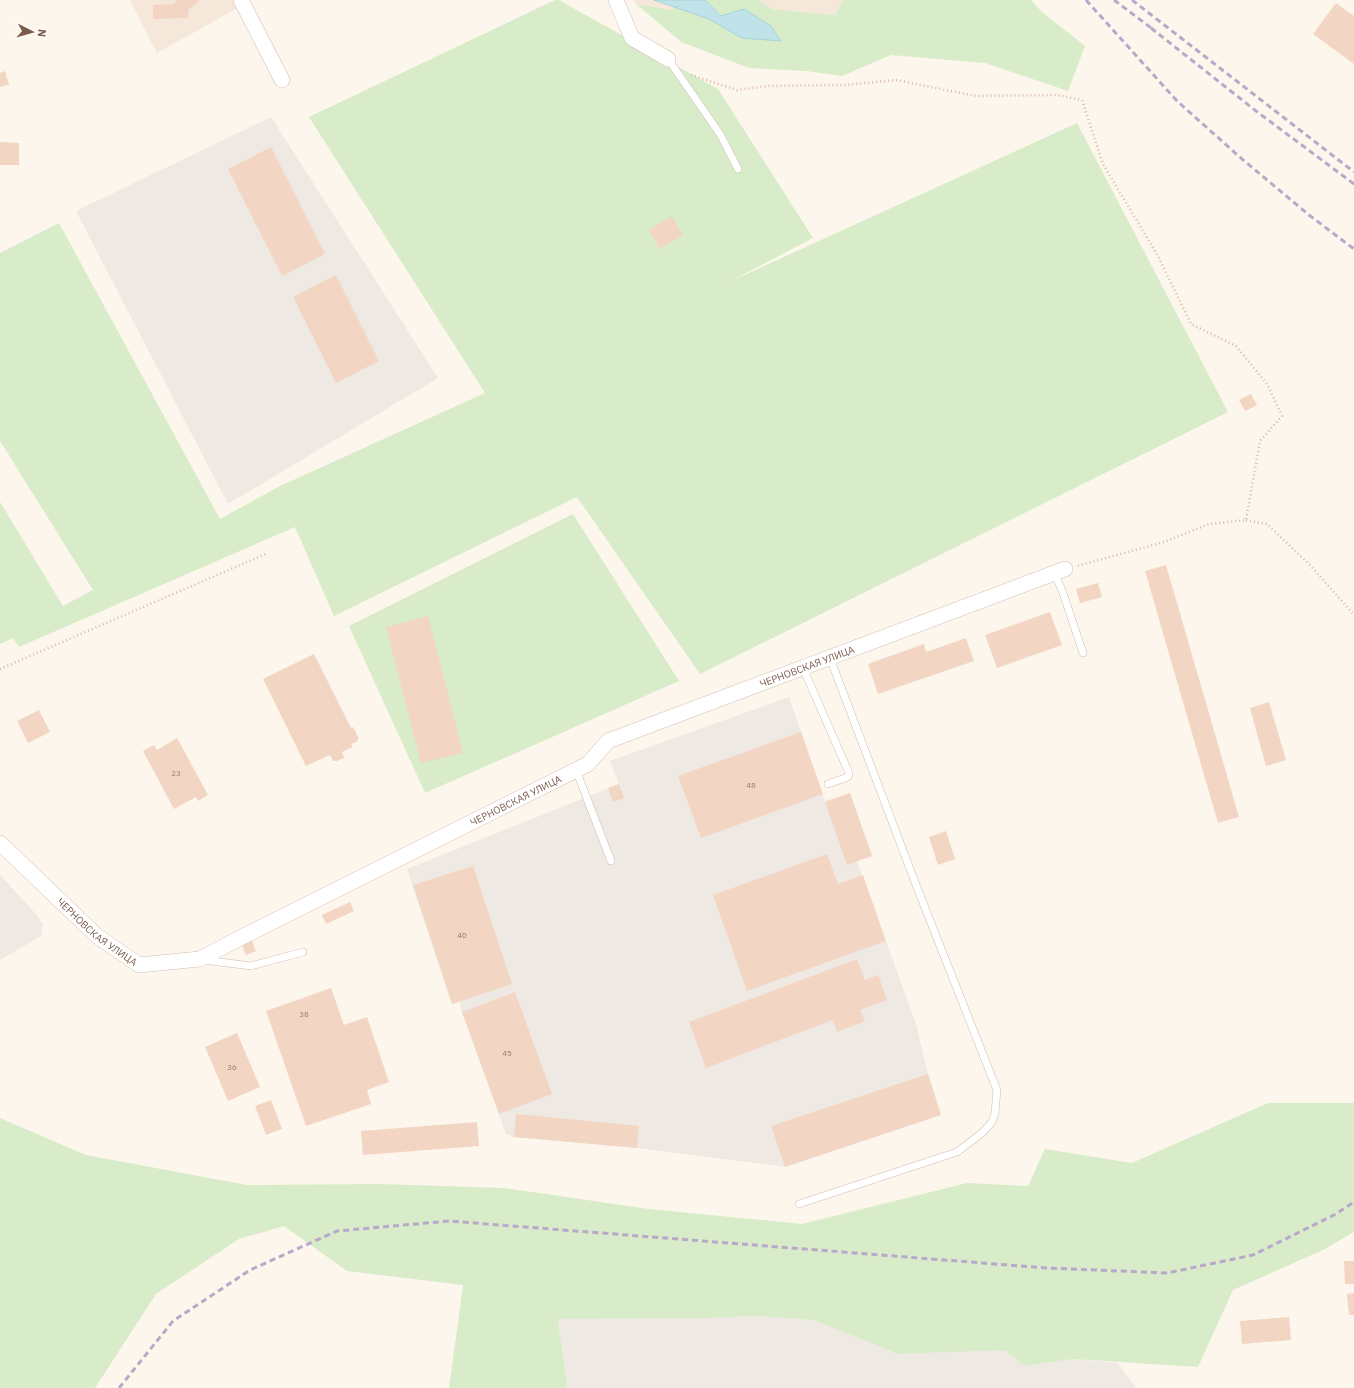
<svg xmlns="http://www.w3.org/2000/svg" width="1354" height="1388" font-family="'IBM Plex Sans',sans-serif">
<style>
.residential{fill:#f5e8da}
.industrial{fill:#efe9e4}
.green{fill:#d8ecc9}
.water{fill:#bfe3e8;stroke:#a5d3da}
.building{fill:#f3d5c3}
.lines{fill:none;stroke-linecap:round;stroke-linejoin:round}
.lane-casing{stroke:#d1beb0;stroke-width:8}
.street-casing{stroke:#d1beb0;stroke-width:16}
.path{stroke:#d9b8a5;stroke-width:2.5;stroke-dasharray:1 3;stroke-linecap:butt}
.lane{stroke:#fff;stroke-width:7}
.street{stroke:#fff;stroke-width:15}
.rail{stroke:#b9a8c9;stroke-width:3;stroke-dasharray:6 4;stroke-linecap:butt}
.labels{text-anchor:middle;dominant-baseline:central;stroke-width:3;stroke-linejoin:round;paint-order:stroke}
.number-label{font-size:8px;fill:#987a6a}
.street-label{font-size:10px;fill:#7a5c4d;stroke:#fffaf3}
</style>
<rect width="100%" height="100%" fill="#fdf6ec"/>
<g class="residential">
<polygon points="130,0 252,0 157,53"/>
<polygon points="633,0 675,0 672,10 636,4"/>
<polygon points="758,0 843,0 835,15 772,9"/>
</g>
<g class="industrial">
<polygon points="271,117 438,378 228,504 76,211"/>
<polygon points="789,697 825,801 850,793 872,856 857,861 916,1024 928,1074 941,1115 785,1167 637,1148 514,1137 506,1134 462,1012 460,1002 452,1004 407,869 619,784 610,761"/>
<polygon points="0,875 34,912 43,924 41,936 0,960"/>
<polygon points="760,1316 814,1320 898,1354 1005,1349 1025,1366 1073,1359 1118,1363 1136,1388 565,1388 567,1384 558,1319 709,1318"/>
</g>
<g class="green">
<polygon points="555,0 559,0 718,89 813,238 727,283 1077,123 1228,412 700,674 577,497 334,616 295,527 19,647 13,638 0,644 0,502 63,606 93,590 0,441 0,253 59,223 220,519 278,487 485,393 309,117"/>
<polygon points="675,0 758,0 772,9 835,15 843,0 1031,0 1042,12 1085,46 1068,91 985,63 891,55 842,76 806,71 749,68 681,42 636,4 672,10"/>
<polygon points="573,514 679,681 425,793 349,626"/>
<polygon points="1268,1103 1354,1103 1354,1232 1323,1250 1233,1290 1198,1367 1073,1359 1025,1366 1005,1350 898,1354 814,1320 760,1316 709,1318 558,1319 567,1384 565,1388 449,1388 463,1285 347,1271 284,1226 239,1239 156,1294 95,1388 0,1388 0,1118 86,1155 247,1185 380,1184 505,1188 649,1209 802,1224 967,1183 1028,1186 1045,1149 1132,1163"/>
</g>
<polygon class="water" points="654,0 705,0 721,16 744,9 771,26 781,41 742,38 709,19"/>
<g class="building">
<polygon points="178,0 200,0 188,10 188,18 153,19 153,5 173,4"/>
<polygon points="1336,3 1354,16 1354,64 1313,34"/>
<polygon points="5,71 9,85 0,87 0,73"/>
<polygon points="0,142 19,143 19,165 0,165"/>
<polygon points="271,147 325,254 282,276 228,169"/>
<polygon points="672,216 683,235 660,249 649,230"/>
<polygon points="336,275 379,361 336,383 293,297"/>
<polygon points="1251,394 1257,405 1245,411 1239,400"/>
<polygon points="1166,565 1239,817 1218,823 1145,571"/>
<polygon points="1098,583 1102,597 1080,603 1076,589"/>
<polygon points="1050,612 1062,645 997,668 985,635"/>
<polygon points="428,616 463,753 421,763 386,627"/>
<polygon points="966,638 974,661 878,694 868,664 924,644 926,652"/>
<polygon points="314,654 351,728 353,727 359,739 357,740 357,742 351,744 353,747 342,752 344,758 337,761 333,761 330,755 306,766 263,679"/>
<polygon points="1269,702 1286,760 1266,766 1250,708"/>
<polygon points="39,710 50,732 28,743 17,721"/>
<polygon points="801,732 823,794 701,838 678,776"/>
<polygon points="177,738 208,795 198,801 196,797 174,809 143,751 154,745 157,750"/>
<polygon points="619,784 624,798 613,802 608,788"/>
<polygon points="850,793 872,856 847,865 825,802"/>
<polygon points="946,831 955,859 938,865 929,837"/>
<polygon points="827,854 838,884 863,875 886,941 747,991 713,895"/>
<polygon points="473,866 512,984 452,1004 413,885"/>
<polygon points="350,902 354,911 326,924 322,915"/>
<polygon points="252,941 256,951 246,955 242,945"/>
<polygon points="857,959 865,980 878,975 887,1000 860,1010 865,1021 837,1032 833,1020 706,1068 689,1022"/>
<polygon points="331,988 344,1025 367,1017 389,1082 367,1090 371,1104 306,1126 266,1011"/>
<polygon points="515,992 552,1094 499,1114 462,1012"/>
<polygon points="237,1033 260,1087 228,1101 205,1047"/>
<polygon points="928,1074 941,1115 785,1167 771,1126"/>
<polygon points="271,1100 282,1129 266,1135 255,1106"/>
<polygon points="516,1114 639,1126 637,1148 514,1137"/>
<polygon points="477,1122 479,1146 363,1155 361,1131"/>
<polygon points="1344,1261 1354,1261 1354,1284 1345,1284"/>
<polygon points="1354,1293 1354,1315 1349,1315 1347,1294"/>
<polygon points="1289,1317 1291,1340 1242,1344 1240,1321"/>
</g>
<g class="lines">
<g class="lane-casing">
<g id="lane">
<polyline points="668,59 720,134 738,169"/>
<polyline points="1054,573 1062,590 1083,653"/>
<polyline points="803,668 849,773 848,777 828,784"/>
<polyline points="576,770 611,861"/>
<polyline points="204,960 251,966 303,952"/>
<polyline points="799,1204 957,1152 982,1133 992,1122 995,1113 997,1090 918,890 830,658"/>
</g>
</g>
<g class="street-casing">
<g id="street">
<polyline points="241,0 282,80"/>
<polyline points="616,0 632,38 668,59"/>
<path id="s1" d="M0,843L97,936L139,965L200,959L242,937L588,764L608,741L1065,569"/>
</g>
</g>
<g class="path">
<polyline points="691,75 737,90 769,86 845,85 896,80 976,96 1057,95 1082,100 1103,164 1158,256 1191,324 1236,346 1267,384 1282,416 1260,441 1246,520 1209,524 1164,542 1077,566"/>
<polyline points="1246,520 1267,524 1311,566 1354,615"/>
<polyline points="0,669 268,553"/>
</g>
<use href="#lane" class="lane"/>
<use href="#street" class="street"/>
<g class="rail">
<polyline points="1086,0 1177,101 1242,159 1309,215 1354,249"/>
<polyline points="1114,0 1154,30"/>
<polyline points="1132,0 1354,172"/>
<polyline points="1151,28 1256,111 1354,184"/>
<polyline points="119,1388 173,1321 250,1270 337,1231 449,1221 1046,1268 1167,1273 1253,1255 1334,1215 1354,1202"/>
</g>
</g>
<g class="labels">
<g class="number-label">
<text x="176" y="773">23</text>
<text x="751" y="785">48</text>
<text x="462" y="935">40</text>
<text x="304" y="1014">38</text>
<text x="507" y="1053">45</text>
<text x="232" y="1067">36</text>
</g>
<g class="street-label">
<text stroke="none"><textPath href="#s1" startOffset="924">ЧЕРНОВСКАЯ УЛИЦА</textPath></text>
<text stroke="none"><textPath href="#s1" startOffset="600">ЧЕРНОВСКАЯ УЛИЦА</textPath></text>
<text stroke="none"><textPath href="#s1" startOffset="132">ЧЕРНОВСКАЯ УЛИЦА</textPath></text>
</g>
</g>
<g transform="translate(32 32) rotate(96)" stroke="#fffaf3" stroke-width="3" paint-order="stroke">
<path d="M0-3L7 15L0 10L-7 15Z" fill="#7a5c4d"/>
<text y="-6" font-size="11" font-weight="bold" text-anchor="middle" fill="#7a5c4d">N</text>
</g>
</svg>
